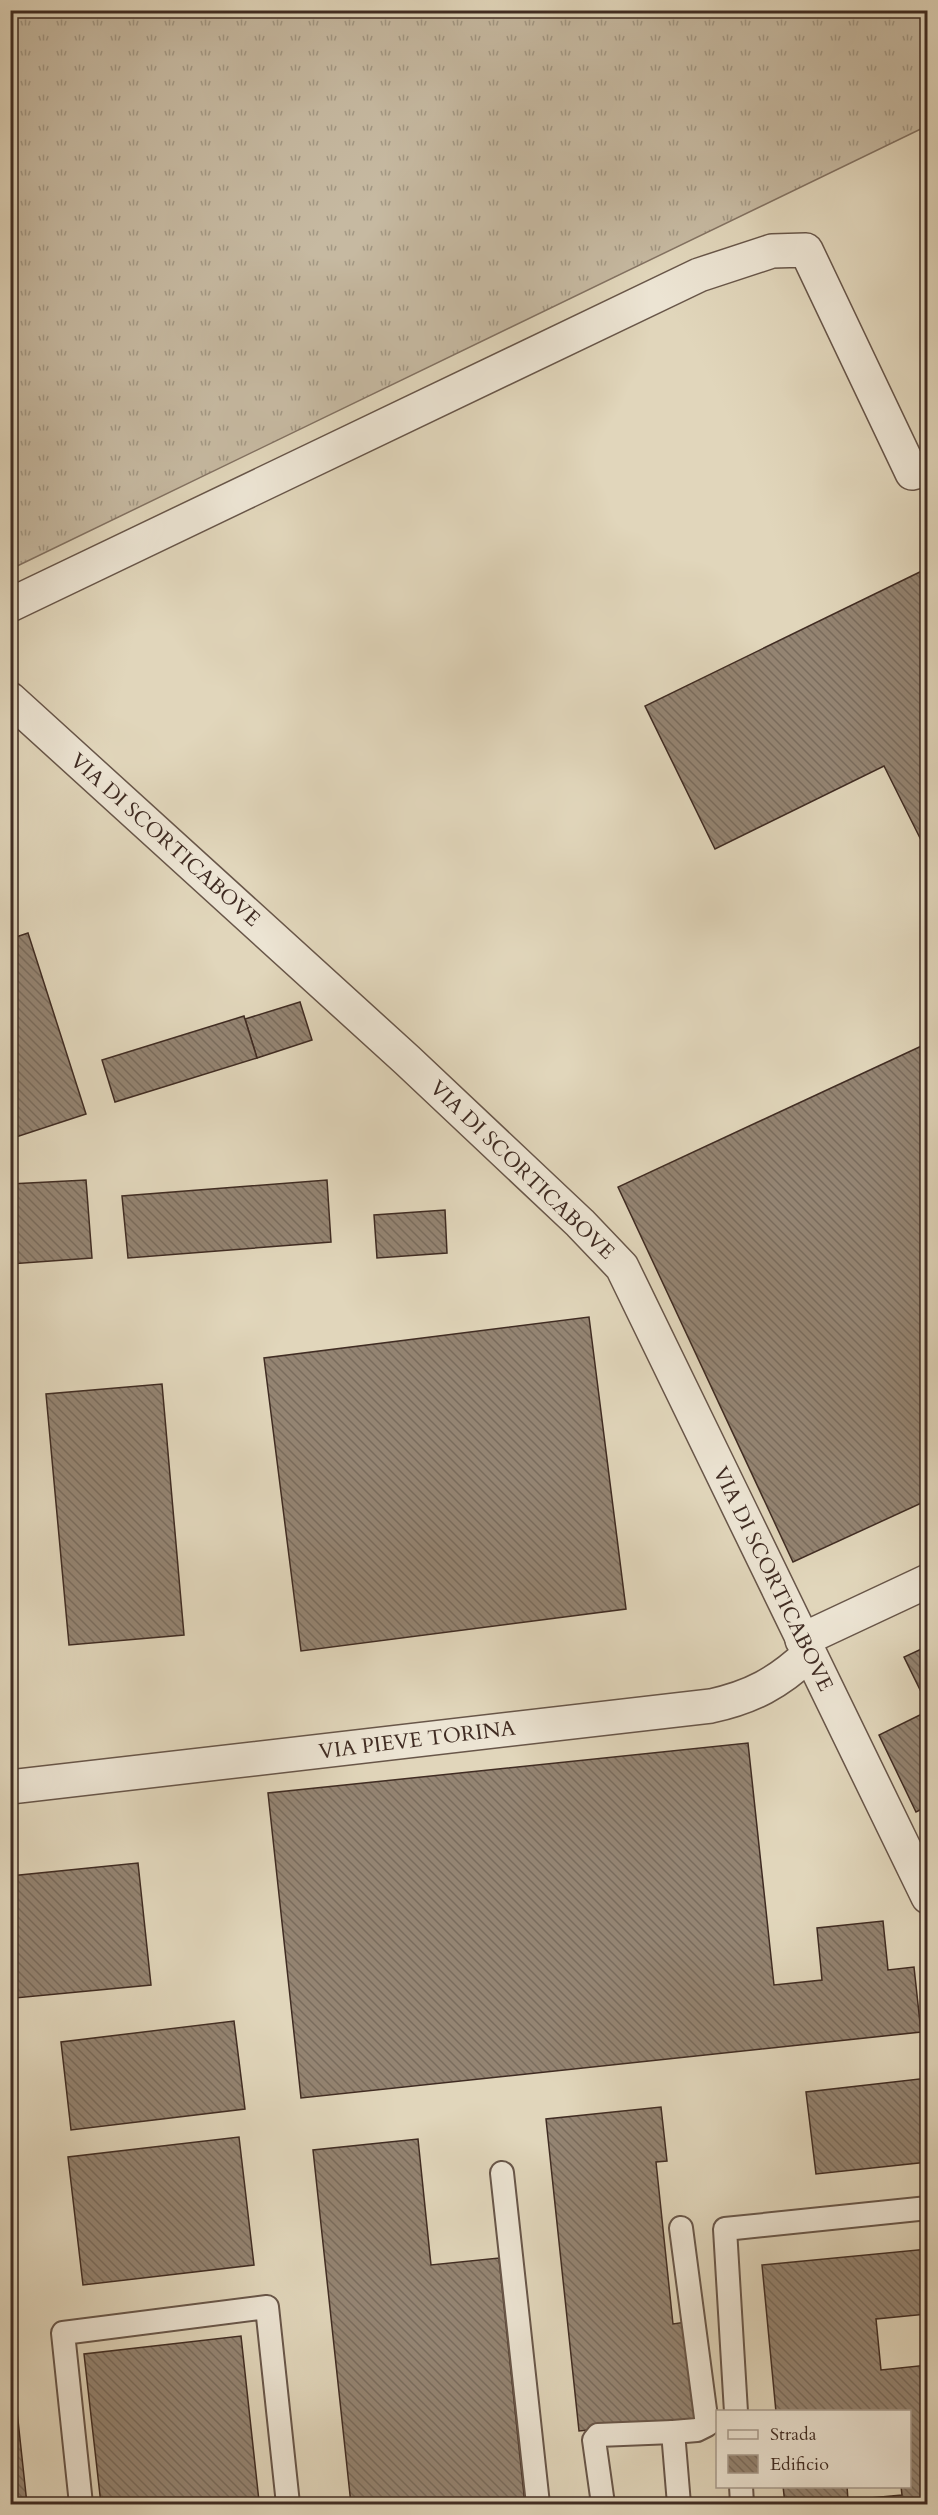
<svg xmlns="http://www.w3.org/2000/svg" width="938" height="2515" font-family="Cardo,serif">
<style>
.grass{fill:url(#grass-tufts);stroke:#837262;stroke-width:1.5}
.building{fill:url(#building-back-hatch);stroke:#402c23;stroke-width:1.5}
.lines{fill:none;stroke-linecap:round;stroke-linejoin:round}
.service-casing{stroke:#685649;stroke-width:26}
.minor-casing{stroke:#685649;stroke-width:36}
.service{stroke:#ece4d3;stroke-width:22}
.minor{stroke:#ece4d3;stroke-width:33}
.labels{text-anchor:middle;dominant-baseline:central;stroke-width:6;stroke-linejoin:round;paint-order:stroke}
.street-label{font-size:21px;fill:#402c23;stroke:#ece4d3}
</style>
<defs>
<pattern id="grass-tufts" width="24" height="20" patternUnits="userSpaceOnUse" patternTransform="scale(1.5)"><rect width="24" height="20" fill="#c6b9a1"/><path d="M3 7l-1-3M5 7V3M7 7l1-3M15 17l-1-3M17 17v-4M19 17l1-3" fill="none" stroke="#a29783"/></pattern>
<pattern id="building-back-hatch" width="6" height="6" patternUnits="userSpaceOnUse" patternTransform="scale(1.5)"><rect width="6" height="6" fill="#948472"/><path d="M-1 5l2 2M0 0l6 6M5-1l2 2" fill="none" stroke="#7a6c5d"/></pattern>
</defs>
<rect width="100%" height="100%" fill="#e1d6bb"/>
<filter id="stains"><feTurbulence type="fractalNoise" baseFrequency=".00333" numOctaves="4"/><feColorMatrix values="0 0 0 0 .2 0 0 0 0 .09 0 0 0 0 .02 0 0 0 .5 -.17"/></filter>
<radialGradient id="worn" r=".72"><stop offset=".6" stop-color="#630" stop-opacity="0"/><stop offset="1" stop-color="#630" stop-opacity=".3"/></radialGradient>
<polygon class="grass" points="11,10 927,11 927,126 11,569"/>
<g class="building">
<polygon points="928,568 928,854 884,766 715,849 645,706"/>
<polygon points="28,933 86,1114 10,1139 10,939"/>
<polygon points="300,1002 312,1040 257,1058 245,1019"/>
<polygon points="244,1016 257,1058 115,1102 102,1060"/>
<polygon points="928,1043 928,1500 793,1562 618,1187"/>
<polygon points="86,1180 92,1258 10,1264 10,1184"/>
<polygon points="327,1180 331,1242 128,1258 122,1196"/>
<polygon points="445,1210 447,1253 377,1258 374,1215"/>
<polygon points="589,1317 626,1609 301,1651 264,1358"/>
<polygon points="162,1384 184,1635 69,1645 46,1394"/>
<polygon points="928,1646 928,1706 904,1657"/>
<polygon points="928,1711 928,1806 916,1812 879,1735"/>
<polygon points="748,1743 774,1985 822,1980 817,1928 883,1921 888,1970 914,1967 921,2032 301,2098 268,1793"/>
<polygon points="138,1863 151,1985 15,1998 10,1951 10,1876"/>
<polygon points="234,2021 245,2109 71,2130 61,2042"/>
<polygon points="928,2078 928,2162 816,2174 806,2092"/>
<polygon points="661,2107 667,2161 656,2162 673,2324 686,2322 697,2419 579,2431 546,2119"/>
<polygon points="239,2137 254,2265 83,2285 68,2157"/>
<polygon points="418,2139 431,2265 499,2258 525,2504 351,2504 313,2150"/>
<polygon points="928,2249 928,2321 927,2314 876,2319 881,2370 928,2365 928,2504 785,2504 783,2486 847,2486 848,2500 902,2495 901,2486 910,2486 910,2412 776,2412 762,2265"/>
<polygon points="241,2336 259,2501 229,2504 101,2504 84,2354"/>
<polygon points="10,2346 27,2504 10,2504"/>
</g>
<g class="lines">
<g class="service-casing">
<g id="service">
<polyline points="502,2173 538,2504"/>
<polyline points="736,2412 725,2229 928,2208"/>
<polyline points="673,2432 697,2430 707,2425 681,2228"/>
<polyline points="741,2486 742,2504"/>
<polyline points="81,2504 63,2333 267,2307 288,2504"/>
<polyline points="603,2504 594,2440 598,2435 673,2432 679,2504"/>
</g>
</g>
<g class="minor-casing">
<g id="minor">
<polyline points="10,605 699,275 772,251 806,250 912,473 928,469"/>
<polyline points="10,699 407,1060 580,1223 622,1267 928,1897"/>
<polyline points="802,1640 928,1581"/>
<path d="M10,1787L711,1706C752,1697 778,1683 809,1654"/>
</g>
</g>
<use href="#service" class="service"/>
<use href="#minor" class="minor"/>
</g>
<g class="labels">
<g class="street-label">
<text transform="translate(165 840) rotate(42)">VIA DI SCORTICABOVE</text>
<text transform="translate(522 1170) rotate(44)">VIA DI SCORTICABOVE</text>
<text transform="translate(773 1579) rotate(64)">VIA DI SCORTICABOVE</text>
<text transform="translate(417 1740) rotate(-7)">VIA PIEVE TORINA</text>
</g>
</g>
<rect width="938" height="2515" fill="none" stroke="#e1d6bb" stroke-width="36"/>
<rect x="12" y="12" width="914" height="2491" fill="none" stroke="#402c23" stroke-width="3"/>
<rect x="18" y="18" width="902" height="2479" fill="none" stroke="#402c23" stroke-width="1.5"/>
<rect x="716" y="2410" width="195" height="78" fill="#ece4d3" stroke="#a79a8d" stroke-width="1.5"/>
<rect x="728" y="2430" width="30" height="9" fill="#ece4d3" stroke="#a79a8d" stroke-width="1.5"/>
<text x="770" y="2440" font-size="18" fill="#402c23">Strada</text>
<rect x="728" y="2455" width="30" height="18" fill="url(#building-back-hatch)" stroke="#a79a8d" stroke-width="1.5"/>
<text x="770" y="2470" font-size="18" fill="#402c23">Edificio</text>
<rect width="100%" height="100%" filter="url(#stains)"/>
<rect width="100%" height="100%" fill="url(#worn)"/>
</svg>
